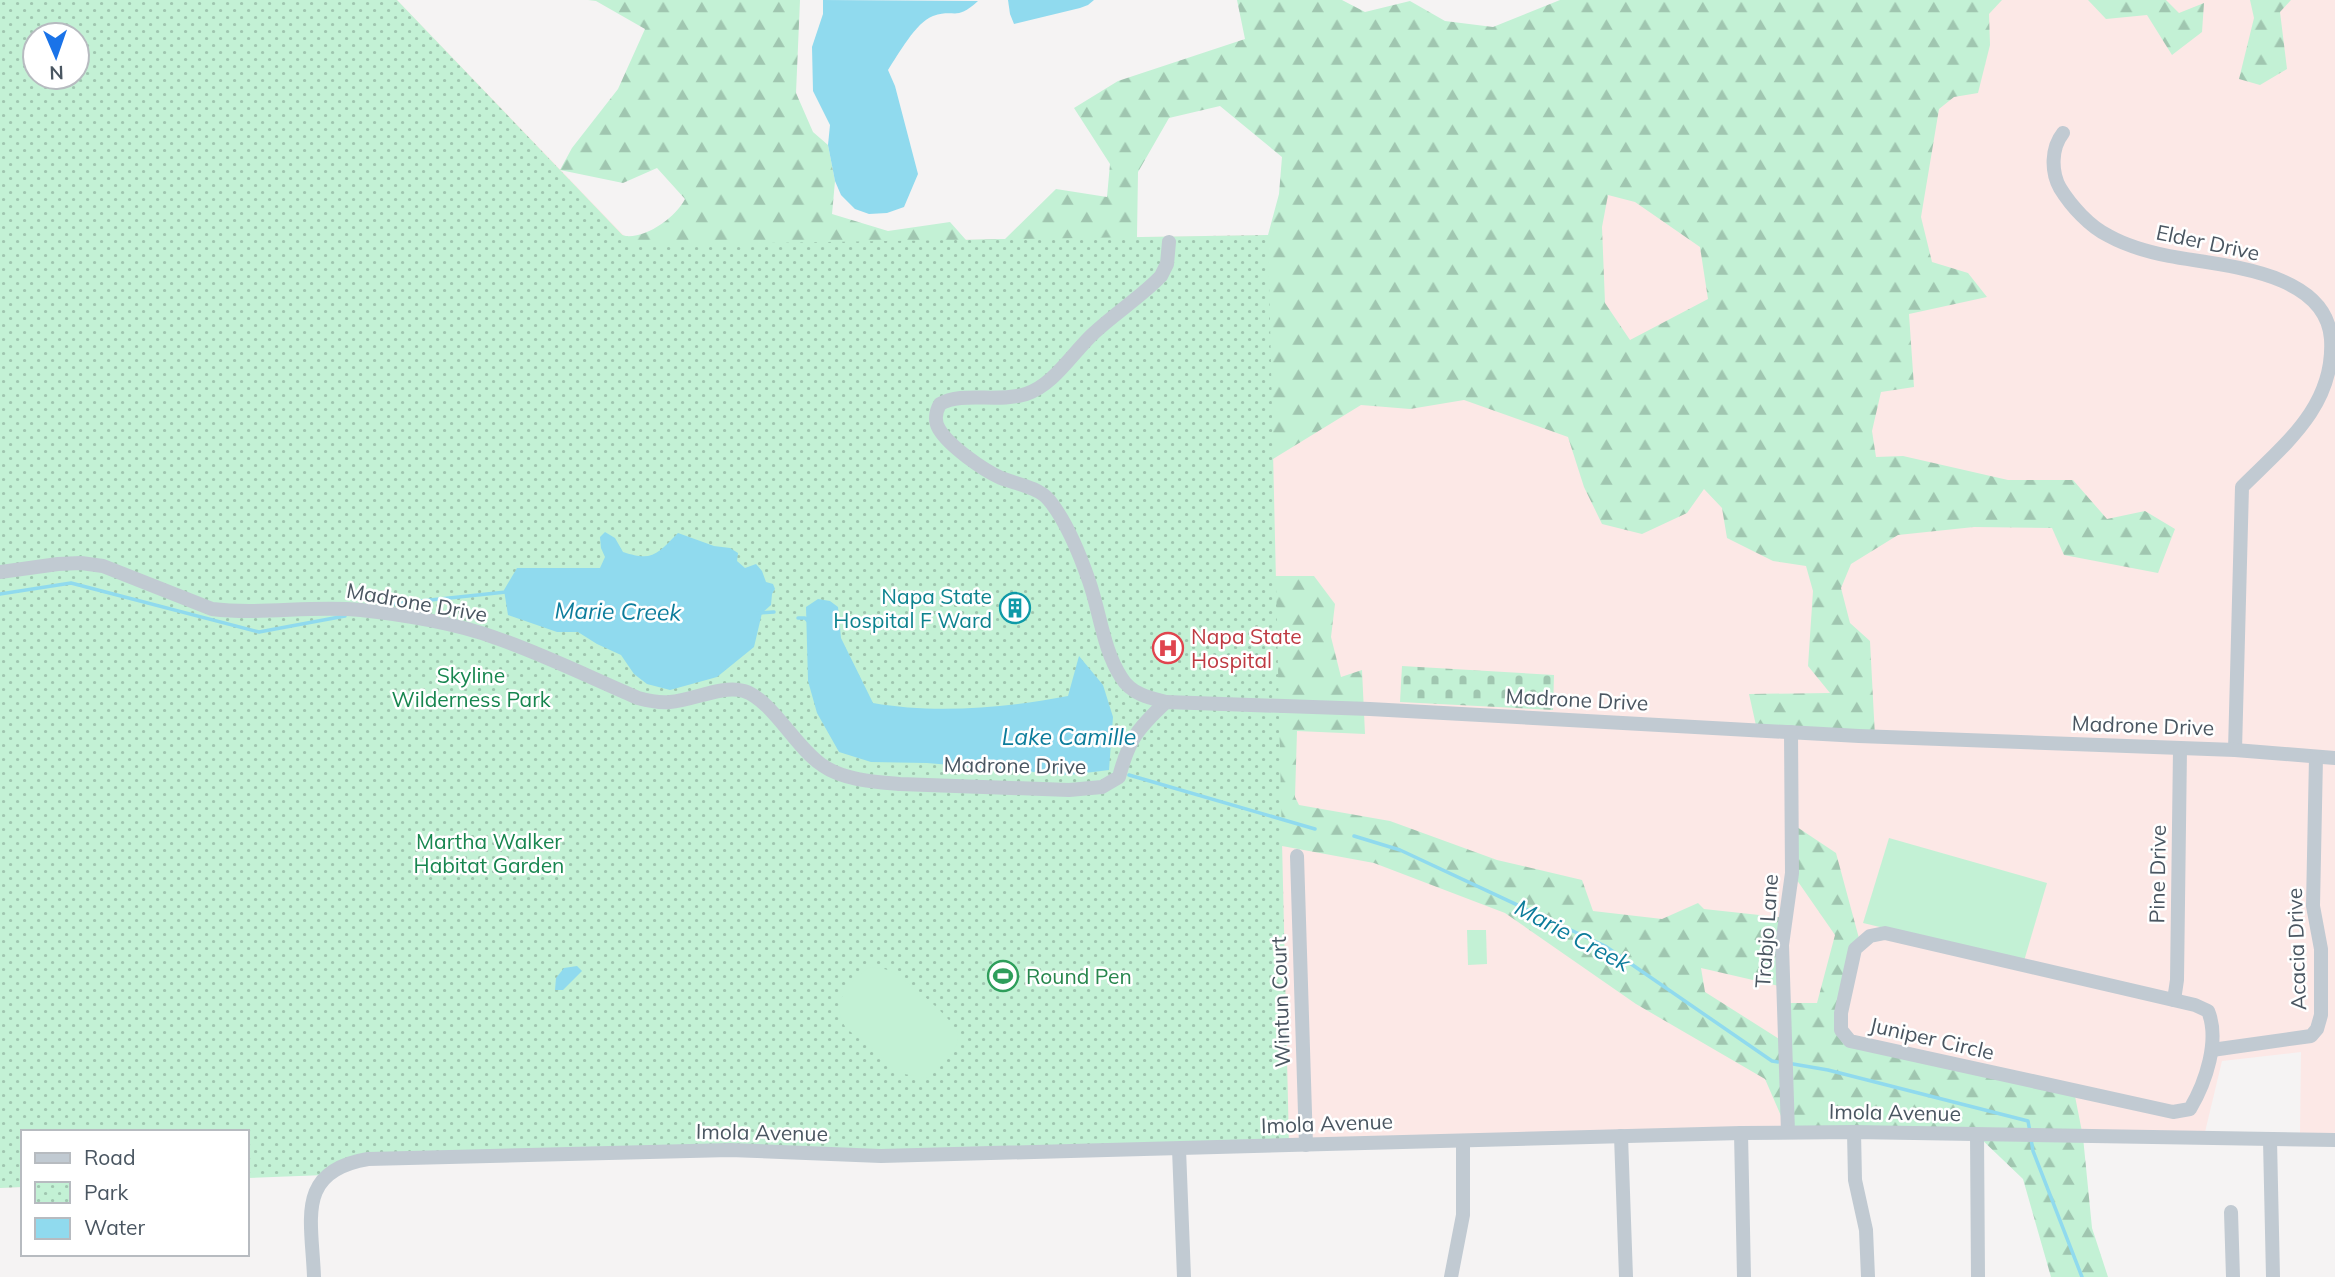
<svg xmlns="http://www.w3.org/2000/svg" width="2335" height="1277" font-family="Mulish,sans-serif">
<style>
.medical{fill:#fce8e6;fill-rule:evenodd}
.forest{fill:url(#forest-firs);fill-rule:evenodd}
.cemetery{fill:url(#cemetery-stones)}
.park{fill:url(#park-dots);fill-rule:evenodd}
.pitch{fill:#c3f1d5}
.water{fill:#90daee}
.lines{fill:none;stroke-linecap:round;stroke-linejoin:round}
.stream{stroke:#90daee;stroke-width:3.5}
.minor{stroke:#c1cad2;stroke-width:14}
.labels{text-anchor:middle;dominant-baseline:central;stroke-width:5;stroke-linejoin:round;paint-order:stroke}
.street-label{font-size:21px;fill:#4a5661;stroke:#fff}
.culture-label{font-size:21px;fill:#0d838f;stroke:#fff;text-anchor:end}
.health-label{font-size:21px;fill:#be3a42;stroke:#fff;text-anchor:start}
.park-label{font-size:21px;fill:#17864f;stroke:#fff}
.leisure-label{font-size:21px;fill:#27864d;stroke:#fff;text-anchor:start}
.water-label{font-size:23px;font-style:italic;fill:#0c7c9b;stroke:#fff}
</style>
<defs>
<pattern id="forest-firs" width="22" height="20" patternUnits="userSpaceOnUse" patternTransform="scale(1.75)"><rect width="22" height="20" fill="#c3f1d5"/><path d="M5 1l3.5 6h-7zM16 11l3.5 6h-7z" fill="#a0c6b0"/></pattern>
<pattern id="cemetery-stones" width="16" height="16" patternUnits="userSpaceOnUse" patternTransform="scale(1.75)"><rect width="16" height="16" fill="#c3f1d5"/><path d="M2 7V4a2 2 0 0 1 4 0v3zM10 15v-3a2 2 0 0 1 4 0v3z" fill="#a0c6b0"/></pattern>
<pattern id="park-dots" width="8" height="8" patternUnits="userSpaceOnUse" patternTransform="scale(1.75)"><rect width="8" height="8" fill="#c3f1d5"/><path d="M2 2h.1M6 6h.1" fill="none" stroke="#a0c6b0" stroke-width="1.8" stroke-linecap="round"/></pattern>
</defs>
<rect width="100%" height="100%" fill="#f5f3f3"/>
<path class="medical" d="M0,0H397L633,245L1268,235L1783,0H2335V1137L2300,1134L2301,1052L2222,1061L2205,1132L452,1158L247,1178V1132H23V1187L0,1188ZM35,35H77V77H35Z"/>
<g class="forest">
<path d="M0,0L610,232C615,233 621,235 626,236C647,238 676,217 685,199L657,168L623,183L560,170L572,148L618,89L645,29L596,1L588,0H800L796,93L813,132L828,145L835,181L832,214L888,231L950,222L966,240L1005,239L1056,189L1107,197L1110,164L1074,108L1118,81L1245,39L1237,0H1342L1365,12L1410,1L1445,21L1493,27L1560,0H2002L1989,14L1990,45L1978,93L1954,97L1939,109L1921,217L1932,262L1968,273L1987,297L1909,314L1914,387L1881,392L1872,431L1876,457L1903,456L2008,480H2073L2107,519L2145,511L2175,529L2158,573L2064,555L2052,528L1974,527L1898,535L1851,564L1841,588L1850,623L1870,641L1875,737L1757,730L1749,694L1830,693L1808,666L1813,591L1806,566L1773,561L1727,538L1722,508L1704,489L1687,513L1642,534L1602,524L1584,487L1568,437L1464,400L1410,409L1361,405L1273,459L1247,471L1246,565L1276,576H1314L1335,604L1331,637L1341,677L1362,670L1365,734L1297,731L1295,797L1299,805L1390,821L1497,860L1582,880L1593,911L1662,919L1698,903L1704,909L1786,918L1783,987L1701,968L1705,992L1784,1042L1783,1003H1817L1835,935L1792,873L1791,823L1836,853L1860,942L1841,1013L1850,1041L2074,1091L2083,1137L2092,1228L2108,1277H2051L2023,1179L1977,1135L1788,1132L1765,1079L1636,1004L1505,913L1374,863L1282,846L1250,880L0,97L77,77V35ZM1220,106L1282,157L1279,194L1268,235L1237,241L1122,301L1137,237L1138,172L1169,118ZM1608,195L1635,202L1700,247L1708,299L1630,340L1605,303L1602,227Z"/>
<polygon points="2088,0 2166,0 2179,13 2204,3 2202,32 2172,55 2147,15 2106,19"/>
<polygon points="2250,0 2291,0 2280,12 2287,69 2260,85 2239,79 2254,18"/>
</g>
<polygon class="cemetery" points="1402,666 1554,675 1553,710 1400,702"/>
<path class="park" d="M0,0H397L632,245L1268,235L1289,1145L368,1159L325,1175L247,1178V1132H23V1187L0,1188ZM35,35H77V77H35Z"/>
<g class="pitch">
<polygon points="1889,838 2047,883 2024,961 1863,923"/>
<polygon points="1467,930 1486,930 1487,964 1468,965"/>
<circle cx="1003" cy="978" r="12"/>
<path d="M869,967C876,968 884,968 890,971C905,979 956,1020 958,1035C960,1050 938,1070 927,1078L904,1074L847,1029C828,1005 848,983 869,967Z"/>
</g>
<g class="water">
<path d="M823,0L978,1C955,22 956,8 933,16C916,22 898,55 888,70L895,86L918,174L904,207L887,213L869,214L855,209L841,195L835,181L828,145L830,125L813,91L812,47L823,14Z"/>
<polygon points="1008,0 1094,0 1088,5 1080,8 1014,24 1010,14"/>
<path d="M605,532L615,538L623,552C653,562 657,554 678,533L714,546L730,548L738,553L737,561L745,568L756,564L762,571L766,582L773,584L775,589L772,594L771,605L762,613L754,647L717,677L670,690L647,684L634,674L621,655L597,644L578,632H557L508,615L504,590L517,568H600L605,557L601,548L600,537Z"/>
<path d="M818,599L830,601L838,607L841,638L873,703C934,714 1007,708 1068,696L1079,656L1103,685L1113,717L1109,770L1069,775L927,763L871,762L839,752L817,713L808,681L806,607Z"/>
<polygon points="577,966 582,971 563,990 555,990 556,978 564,968"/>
</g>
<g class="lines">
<g class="stream">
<polyline points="0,594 71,583 259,632 345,616"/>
<polyline points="383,605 506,592"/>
<polyline points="758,613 774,612"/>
<polyline points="798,618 805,618 808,621"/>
<polyline points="1129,775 1315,829"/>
<polyline points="1354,836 1400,850 1605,946 1772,1061 1778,1062"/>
<polyline points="1793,1064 1828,1070 2028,1121 2030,1132"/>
<polyline points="2031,1139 2033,1151 2082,1277"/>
</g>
<g class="minor">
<path d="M2063,133C2051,148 2051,172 2060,188C2071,206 2090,227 2109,236C2127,246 2149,252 2169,256C2220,266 2326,270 2331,339C2335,406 2285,444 2242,487L2235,750"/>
<path d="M0,572L58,564L81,563L103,566L212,609C262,615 312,605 361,610C401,614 459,624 496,638C545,655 591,678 638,698C649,701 659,703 670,702C694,700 721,685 744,691C771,699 796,748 822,765C843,780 875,782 900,784L1069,790L1102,787L1119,777C1129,739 1138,728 1166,702L1370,709L1859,736L2235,750L2335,758"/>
<path d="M1166,702C1149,698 1131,694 1121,677C1103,649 1100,612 1089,581C1080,555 1067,522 1049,500C1038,487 1016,484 1001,478C983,470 949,446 939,429C934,421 936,411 940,404C962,391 998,403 1026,394C1054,385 1073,352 1094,333C1115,313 1141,297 1161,276L1167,264L1169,242"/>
<polyline points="1297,856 1306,1145"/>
<path d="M1885,933L2195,1005L2208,1011C2220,1040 2206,1082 2190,1109L2173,1112L1850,1041L1841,1030V1013L1855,949L1870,936Z"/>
<polyline points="2174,1000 2177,980 2180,749"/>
<polyline points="2212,1050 2311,1036 2317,1029 2321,1015 2321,949 2313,906 2316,757"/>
<polyline points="1788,1132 1782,945 1792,873 1791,732"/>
<polyline points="1854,1132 1855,1180 1866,1230 1868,1277"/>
<polyline points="1741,1133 1744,1277"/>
<polyline points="1977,1135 1978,1277"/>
<polyline points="1621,1136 1626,1277"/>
<polyline points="2270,1140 2273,1277"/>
<polyline points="1179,1149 1184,1277"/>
<polyline points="2231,1212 2233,1277"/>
<path d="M314,1277C312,1220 295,1171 368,1159L730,1150L881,1156L1741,1133L1854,1132L2335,1140"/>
<polyline points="1451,1277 1463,1215 1463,1141"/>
</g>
</g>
<defs>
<g id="building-ring" transform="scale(1.575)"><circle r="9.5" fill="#fff" stroke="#0f9aa8" stroke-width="1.5"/><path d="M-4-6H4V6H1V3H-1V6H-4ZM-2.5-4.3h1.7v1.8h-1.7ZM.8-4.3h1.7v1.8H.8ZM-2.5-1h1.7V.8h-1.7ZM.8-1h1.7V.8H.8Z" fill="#0f9aa8"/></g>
<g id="hospital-ring" transform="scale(1.575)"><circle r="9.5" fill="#fff" stroke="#e0444e" stroke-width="1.5"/><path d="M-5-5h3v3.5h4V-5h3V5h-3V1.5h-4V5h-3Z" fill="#e0444e"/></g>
<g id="stadium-ring" transform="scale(1.575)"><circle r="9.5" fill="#fff" stroke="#2e9e5b" stroke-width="1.5"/><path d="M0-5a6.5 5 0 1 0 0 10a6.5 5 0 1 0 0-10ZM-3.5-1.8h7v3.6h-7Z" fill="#2e9e5b"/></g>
</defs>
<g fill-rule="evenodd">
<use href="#building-ring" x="1015" y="608"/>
<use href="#hospital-ring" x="1168" y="648"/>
<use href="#stadium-ring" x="1003" y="976"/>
</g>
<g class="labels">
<g class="street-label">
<text transform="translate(2208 242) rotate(12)">Elder Drive</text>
<text transform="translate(417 602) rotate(10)">Madrone Drive</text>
<text transform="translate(1577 699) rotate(3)">Madrone Drive</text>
<text transform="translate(2143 725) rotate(2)">Madrone Drive</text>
<text transform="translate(1015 765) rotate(1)">Madrone Drive</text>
<text transform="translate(2157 874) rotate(-89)">Pine Drive</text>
<text transform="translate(1766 931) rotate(-86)">Trabjo Lane</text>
<text transform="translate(2296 949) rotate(-92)">Acacia Drive</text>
<text transform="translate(1280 1002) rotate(-92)">Wintun Court</text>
<text transform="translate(1932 1038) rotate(13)">Juniper Circle</text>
<text transform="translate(1895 1112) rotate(1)">Imola Avenue</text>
<text transform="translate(1327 1123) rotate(-2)">Imola Avenue</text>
<text transform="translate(762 1132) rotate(1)">Imola Avenue</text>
</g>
<g class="culture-label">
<text x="992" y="596">Napa State<tspan x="992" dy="24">Hospital F Ward</tspan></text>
</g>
<g class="health-label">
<text x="1191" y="636">Napa State<tspan x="1191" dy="24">Hospital</tspan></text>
</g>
<g class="park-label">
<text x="471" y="675">Skyline<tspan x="471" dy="24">Wilderness Park</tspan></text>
<text x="489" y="841">Martha Walker<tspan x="489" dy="24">Habitat Garden</tspan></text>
</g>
<g class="leisure-label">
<text x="1026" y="976">Round Pen</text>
</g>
<g class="water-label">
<text transform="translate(618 611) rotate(1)">Marie Creek</text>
<text x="1069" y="736">Lake Camille</text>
<text transform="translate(1573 935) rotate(28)">Marie Creek</text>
</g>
</g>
<rect x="21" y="1130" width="228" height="126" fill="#ffffff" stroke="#b7bbc0" stroke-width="2"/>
<rect x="35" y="1153" width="35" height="10" fill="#c1cad2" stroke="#b7bbc0" stroke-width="2"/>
<text x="84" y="1165" font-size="21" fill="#4a5661">Road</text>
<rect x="35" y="1182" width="35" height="21" fill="url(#park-dots)" stroke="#b7bbc0" stroke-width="2"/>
<text x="84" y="1200" font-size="21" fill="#4a5661">Park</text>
<rect x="35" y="1218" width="35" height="21" fill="#90daee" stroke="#b7bbc0" stroke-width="2"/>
<text x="84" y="1235" font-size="21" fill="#4a5661">Water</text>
<g transform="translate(56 56) rotate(178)"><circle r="33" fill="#ffffff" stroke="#b7bbc0" stroke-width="2"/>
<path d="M0-5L12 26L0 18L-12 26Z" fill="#1a73e8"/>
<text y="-10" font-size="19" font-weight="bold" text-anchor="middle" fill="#4a5661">N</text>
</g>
</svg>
